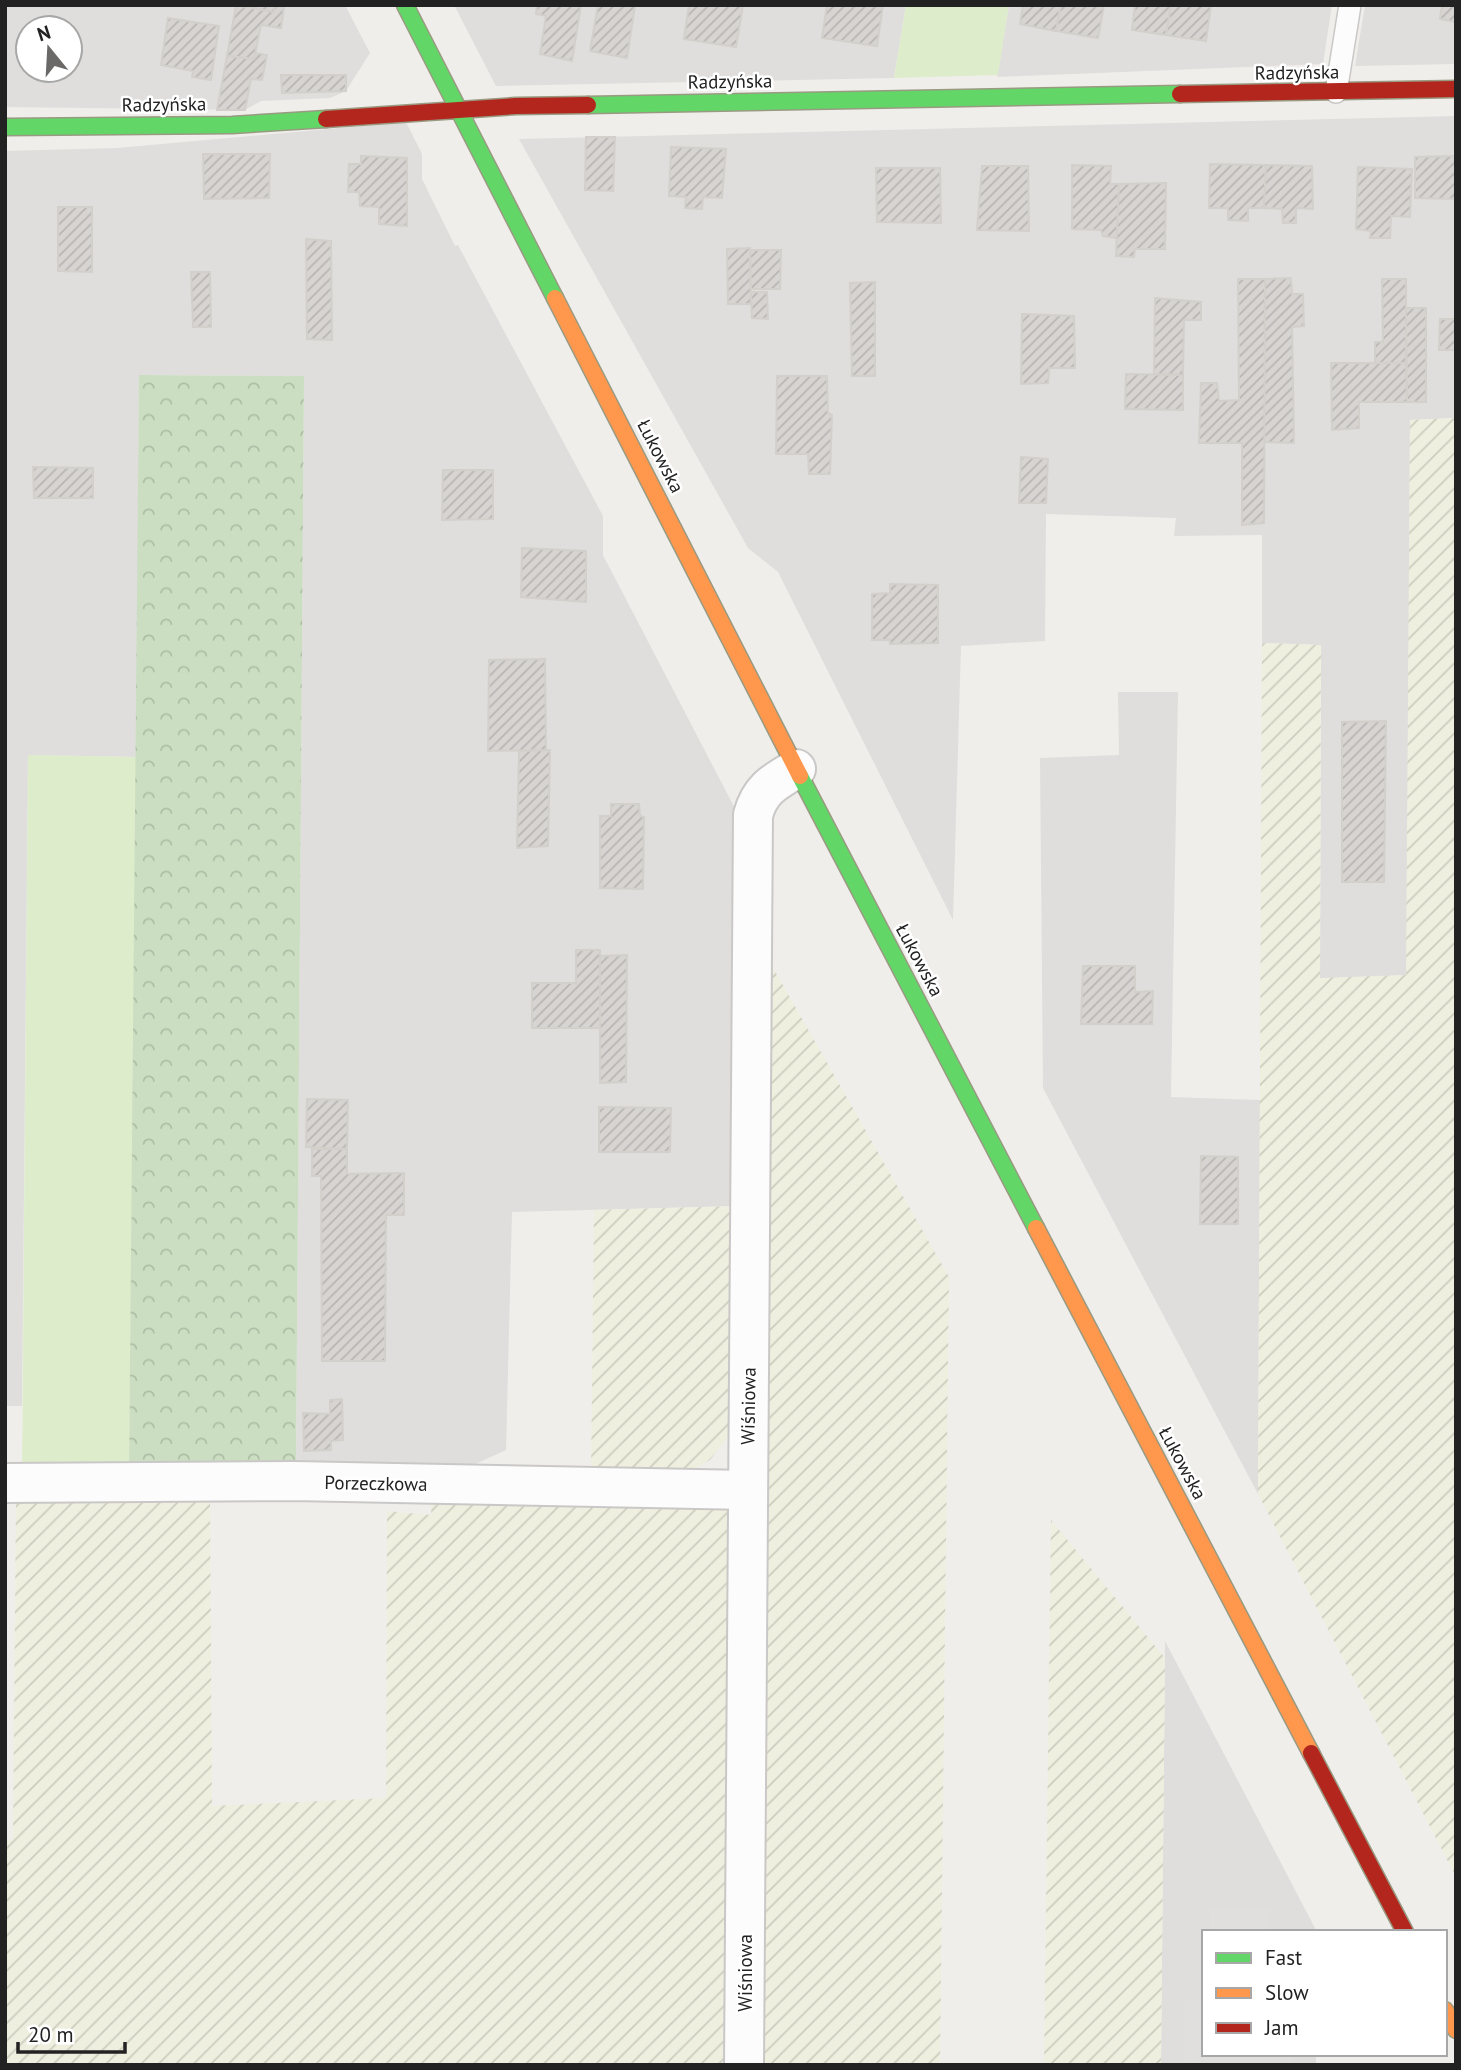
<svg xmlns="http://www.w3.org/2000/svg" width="1461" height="2070" font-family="'PT Sans',sans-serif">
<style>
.residential{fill:#dfdedc;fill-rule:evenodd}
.farmland{fill:url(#farmland-furrows)}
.grass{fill:#ddeccb}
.forest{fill:url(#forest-crowns)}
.parking{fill:#e0dfde}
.building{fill:url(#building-hatch);stroke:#d3d0cc;stroke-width:2}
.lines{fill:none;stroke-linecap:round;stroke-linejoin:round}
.lane-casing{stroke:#c9c8c7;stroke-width:24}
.street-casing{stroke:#c9c8c7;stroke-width:42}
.fast-casing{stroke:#999a82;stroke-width:19}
.slow-casing{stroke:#999a82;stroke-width:19}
.jam-casing{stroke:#999a82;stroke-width:19}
.lane{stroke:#fdfcfc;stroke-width:21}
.street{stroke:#fdfcfc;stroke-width:38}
.fast{stroke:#63d668;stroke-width:16}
.slow{stroke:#ff974d;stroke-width:16}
.jam{stroke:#b3261e;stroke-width:16}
.labels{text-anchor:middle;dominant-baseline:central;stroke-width:5;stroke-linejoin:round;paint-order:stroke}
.street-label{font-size:19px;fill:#222;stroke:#fff}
</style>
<defs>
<pattern id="farmland-furrows" width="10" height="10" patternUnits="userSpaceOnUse" patternTransform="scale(1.75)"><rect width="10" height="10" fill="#efefdf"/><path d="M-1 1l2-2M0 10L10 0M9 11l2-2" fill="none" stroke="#cdcdbf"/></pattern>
<pattern id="forest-crowns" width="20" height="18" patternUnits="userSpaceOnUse" patternTransform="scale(1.75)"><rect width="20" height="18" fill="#cbdec1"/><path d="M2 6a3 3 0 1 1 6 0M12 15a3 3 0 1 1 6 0" fill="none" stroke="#aebea6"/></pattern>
<pattern id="building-hatch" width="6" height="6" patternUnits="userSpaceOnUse" patternTransform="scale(1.75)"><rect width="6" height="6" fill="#d7d4d2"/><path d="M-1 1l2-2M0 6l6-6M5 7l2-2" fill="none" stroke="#b8b6b4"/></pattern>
</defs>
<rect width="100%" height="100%" fill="#f0eeeb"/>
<g class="residential">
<path d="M5,5H345L370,53L346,91L330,98L261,101L245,110L5,107ZM28,28H70V70H28Z"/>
<polygon points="454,5 906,5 894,78 496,86"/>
<polygon points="1009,5 1332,5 1323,64 997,77"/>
<polygon points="1365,5 1456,5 1456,64 1355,66"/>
<polygon points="1456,116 1456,418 1410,420 1407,975 1320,979 1321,645 1262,643 1262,535 1174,536 1176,518 1046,514 1045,641 961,646 953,920 778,572 748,548 519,139"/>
<polygon points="406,122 422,154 422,179 455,246 458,245 603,516 603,555 741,820 739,1206 512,1212 506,1450 469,1467 296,1470 304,376 139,375 137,757 28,755 22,1406 5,1406 5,151 117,148"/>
<polygon points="1118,692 1178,692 1171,1097 1260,1100 1258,1494 1043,1088 1040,758 1119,755"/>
<polygon points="1165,1641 1317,1932 1204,1932 1204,2054 1316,2054 1316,2065 1161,2065"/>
</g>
<g class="farmland">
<polygon points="1456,418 1456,1877 1258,1494 1262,643 1321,645 1320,978 1406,975 1410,420"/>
<polygon points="772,966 949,1277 940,2065 756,2065 761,1464"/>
<polygon points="739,1206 740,1409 728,1437 710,1460 676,1479 591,1476 594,1210"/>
<polygon points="16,1494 210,1495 212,1806 386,1798 387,1511 431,1515 432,1498 737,1501 733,2065 5,2065 5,1841 13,1840"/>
<polygon points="1051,1520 1165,1658 1161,2065 1044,2065"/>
</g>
<g class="grass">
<polygon points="906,5 1009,5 998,75 894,78"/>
<polygon points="28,755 137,757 129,1471 22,1471"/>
</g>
<polygon class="forest" points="139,375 304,376 296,1470 129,1471"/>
<g class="parking">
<rect x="1210" y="1908" width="59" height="24"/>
<polygon points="1184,1999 1204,1999 1204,2054 1293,2054 1293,2065 1185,2065"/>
</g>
<g class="building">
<polygon points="236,5 275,5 274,12"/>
<polygon points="236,5 274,12 275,6 284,7 281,28 261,25 254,59 227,56"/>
<polygon points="537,5 581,5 572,61 540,54 546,16 536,14"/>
<polygon points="598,5 635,5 627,58 590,51"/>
<polygon points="689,5 743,5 736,47 684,39"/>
<polygon points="827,5 883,5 877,46 822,38"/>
<polygon points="1023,5 1061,5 1056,31 1020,24"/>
<polygon points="1061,5 1104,5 1098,38 1056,31"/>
<polygon points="1135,5 1171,5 1166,35 1132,30"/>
<polygon points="1171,5 1211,5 1206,41 1166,35"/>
<polygon points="1442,5 1456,5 1456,22 1440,19"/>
<polygon points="168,18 219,26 211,80 192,77 193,71 161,65"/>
<polygon points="255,53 267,55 262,80 251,79 245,110 217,110 227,56 254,59"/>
<polygon points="281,75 346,75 346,91 282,93"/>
<polygon points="586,137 615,137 613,191 585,190"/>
<polygon points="671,147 726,149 722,198 703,197 702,209 685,208 686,197 669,196"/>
<polygon points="203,154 270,154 269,198 204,199"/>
<polygon points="361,156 407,158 407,226 379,224 379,207 360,206 359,192 348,192 349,164 361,164"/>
<polygon points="1456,156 1456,199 1415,198 1415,157"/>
<polygon points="1210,164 1266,165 1264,208 1248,208 1248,221 1228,220 1228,208 1209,208"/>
<polygon points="1072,165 1111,166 1110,184 1119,184 1117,238 1103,236 1101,230 1072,229"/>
<polygon points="1266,165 1312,166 1313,209 1296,208 1296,223 1283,223 1282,209 1264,208"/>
<polygon points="982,166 1028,166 1029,231 977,230"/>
<polygon points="1358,167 1412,169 1410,217 1391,216 1390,238 1370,238 1371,231 1356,229"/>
<polygon points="876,168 940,168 941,223 877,222"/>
<polygon points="1166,183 1165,249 1135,249 1134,257 1116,256 1119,184"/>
<polygon points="58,207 92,207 92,272 58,271"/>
<polygon points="306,239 331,241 332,340 307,339"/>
<polygon points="750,248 751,304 728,304 727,249"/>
<polygon points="750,250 781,250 780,289 751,289"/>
<polygon points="191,272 210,272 211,327 193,327"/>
<polygon points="1291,278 1292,294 1303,294 1304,326 1292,327 1294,443 1263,442 1265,279"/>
<polygon points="1238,279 1265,279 1264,523 1242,525 1242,443 1199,443 1201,383 1217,383 1219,401 1239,400"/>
<polygon points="1382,279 1406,279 1406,363 1375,363 1375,342 1383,342"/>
<polygon points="875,282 875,376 852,376 850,283"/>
<polygon points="751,292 767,292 768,319 752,318"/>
<polygon points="1155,298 1201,302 1201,320 1184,320 1183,375 1154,374"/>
<polygon points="1406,308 1426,308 1426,402 1407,402"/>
<polygon points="1022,314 1074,316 1075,368 1049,368 1048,383 1021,384"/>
<polygon points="1440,319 1456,319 1456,350 1439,350"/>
<polygon points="1331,363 1406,363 1407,402 1359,402 1359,428 1332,430"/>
<polygon points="1126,374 1183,375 1183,410 1125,409"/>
<polygon points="777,376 827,376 828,413 832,415 830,474 809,474 808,454 776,454"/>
<polygon points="1021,457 1048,459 1046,503 1019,503"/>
<polygon points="33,467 93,468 93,498 34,498"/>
<polygon points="443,470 493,470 493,519 442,520"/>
<polygon points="522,548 586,551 586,602 521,597"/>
<polygon points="890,584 938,585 938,643 890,644 890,640 872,640 872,594 890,593"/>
<polygon points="545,659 546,750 488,751 489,660"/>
<polygon points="1386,721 1384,882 1342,882 1342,722"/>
<polygon points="550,750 548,846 517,848 519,751"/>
<polygon points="611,804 639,804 640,816 644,817 643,889 600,888 600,816 611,816"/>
<polygon points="576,950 600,950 600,1028 532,1028 532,983 576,983"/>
<polygon points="627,955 626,1082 600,1083 600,956"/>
<polygon points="1083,966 1135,966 1135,992 1153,991 1152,1024 1081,1024"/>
<polygon points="307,1099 348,1100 347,1149 306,1147"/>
<polygon points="599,1107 671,1108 670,1152 599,1152"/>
<polygon points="312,1149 347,1149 347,1174 404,1173 404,1215 386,1215 385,1361 322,1361 321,1176 312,1176"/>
<polygon points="1201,1156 1238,1157 1238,1224 1200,1224"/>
<polygon points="342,1399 343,1440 331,1441 331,1450 304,1451 303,1413 330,1414 330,1400"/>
</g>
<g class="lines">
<g class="lane-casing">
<polyline id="lane" points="1336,92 1350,5"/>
</g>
<g class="street-casing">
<g id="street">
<polyline points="5,1483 293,1481 748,1490"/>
<path d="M744,2065L753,815C760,789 774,782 796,769"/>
</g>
</g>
<g class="fast-casing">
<g id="fast">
<polyline points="405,5 555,298"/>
<polyline points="588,105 1180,94"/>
<polyline points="5,127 232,125 326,119"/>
<polyline points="800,776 1036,1228"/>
</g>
</g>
<g class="slow-casing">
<g id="slow">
<polyline points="555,298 800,776"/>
<polyline points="1036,1228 1311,1753"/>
<polyline points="1445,2010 1456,2030"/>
</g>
</g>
<g class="jam-casing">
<g id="jam">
<polyline points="1180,94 1456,89"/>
<polyline points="326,119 516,106 588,105"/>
<polyline points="1311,1753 1405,1932"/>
</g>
</g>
<use href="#lane" class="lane"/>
<use href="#street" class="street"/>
<use href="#fast" class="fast"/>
<use href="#slow" class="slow"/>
<use href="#jam" class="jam"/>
</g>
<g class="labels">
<g class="street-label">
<text transform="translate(1297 72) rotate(-1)">Radzyńska</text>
<text transform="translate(730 81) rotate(-1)">Radzyńska</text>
<text transform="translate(164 104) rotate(-1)">Radzyńska</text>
<text transform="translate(661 456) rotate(63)">Łukowska</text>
<text transform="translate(920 960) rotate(62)">Łukowska</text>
<text transform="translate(748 1406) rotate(-89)">Wiśniowa</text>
<text transform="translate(1183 1463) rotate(62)">Łukowska</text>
<text transform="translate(376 1483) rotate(1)">Porzeczkowa</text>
<text transform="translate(745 1973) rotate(-90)">Wiśniowa</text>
</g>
</g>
<rect width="1461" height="2070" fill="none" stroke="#222222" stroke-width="14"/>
<rect x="1202" y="1930" width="245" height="126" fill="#ffffff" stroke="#a7a7a7" stroke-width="2"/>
<rect x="1216" y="1953" width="35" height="10" fill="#63d668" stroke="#a7a7a7" stroke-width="2"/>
<text x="1265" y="1965" font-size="21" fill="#222222">Fast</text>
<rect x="1216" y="1988" width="35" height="10" fill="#ff974d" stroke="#a7a7a7" stroke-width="2"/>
<text x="1265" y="2000" font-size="21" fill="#222222">Slow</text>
<rect x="1216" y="2023" width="35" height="10" fill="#b3261e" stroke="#a7a7a7" stroke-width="2"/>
<text x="1265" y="2035" font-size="21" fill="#222222">Jam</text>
<g transform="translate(49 49) rotate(342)"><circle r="33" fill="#ffffff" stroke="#a7a7a7" stroke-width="2"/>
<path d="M0-5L12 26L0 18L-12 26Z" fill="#6a6968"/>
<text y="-10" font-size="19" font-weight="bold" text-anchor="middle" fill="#222222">N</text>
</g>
<path d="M18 2042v10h107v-10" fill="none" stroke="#222222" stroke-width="3.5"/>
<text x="28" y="2042" font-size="21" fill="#222222" stroke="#ffffff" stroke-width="5" paint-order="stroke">20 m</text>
</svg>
